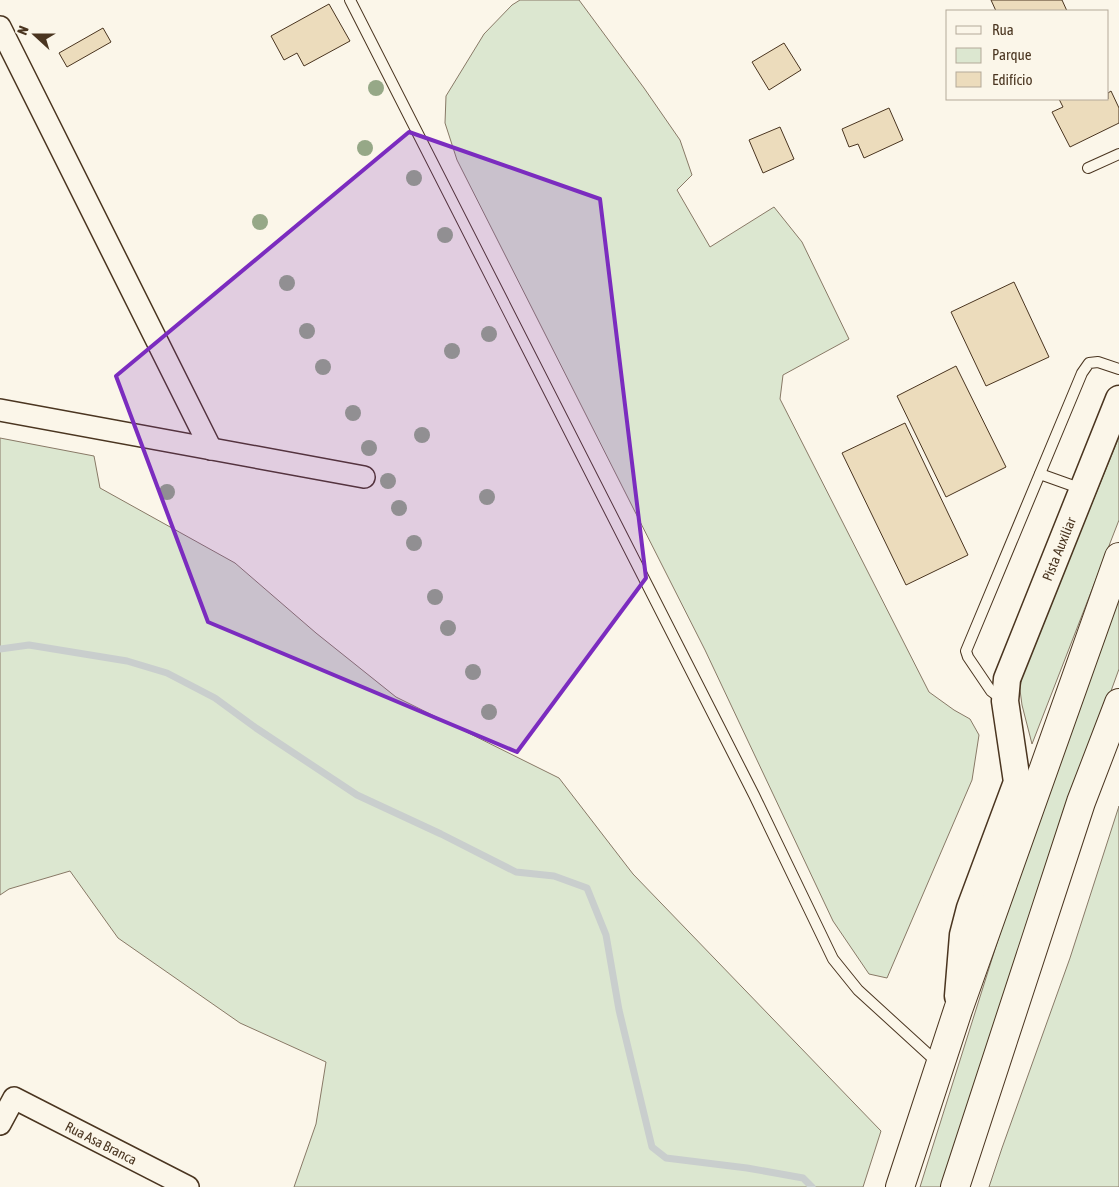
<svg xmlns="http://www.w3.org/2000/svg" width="1119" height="1187" font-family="'Asap Condensed',sans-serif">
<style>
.green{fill:#dce7d0;stroke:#887966}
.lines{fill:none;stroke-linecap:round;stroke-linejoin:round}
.stream{stroke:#c9cecd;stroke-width:7}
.building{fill:#ecdcbc;stroke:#4a3520}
.service-casing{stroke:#4a3520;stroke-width:12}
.minor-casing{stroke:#4a3520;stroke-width:24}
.tertiary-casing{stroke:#4a3520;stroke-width:29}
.trunk-casing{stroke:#4a3520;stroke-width:30}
.service{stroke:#fbf6e9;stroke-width:10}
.minor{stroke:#fbf6e9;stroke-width:21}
.tertiary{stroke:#fbf6e9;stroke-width:26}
.trunk{stroke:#fbf6e9;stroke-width:28}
.tree{fill:#96a887}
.marked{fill:#7b2cbf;fill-opacity:0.2;stroke:#7b2cbf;stroke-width:4;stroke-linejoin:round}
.labels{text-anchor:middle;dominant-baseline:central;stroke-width:4;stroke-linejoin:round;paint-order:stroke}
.street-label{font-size:14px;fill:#4a3520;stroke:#fbf6e9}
</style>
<rect width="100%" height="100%" fill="#fbf6e9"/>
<g class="green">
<polygon points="520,0 579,0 644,88 680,140 692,175 677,190 710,247 774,207 802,242 849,339 783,375 780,399 929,692 954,710 970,719 979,735 972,780 887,978 869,974 833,921 705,650 457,160 445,123 446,96 484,34 512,5"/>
<polygon points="1119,437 1119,520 1032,744 1022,705 1020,690 1022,674"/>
<polygon points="0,438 94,456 100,488 235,563 316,633 396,697 559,778 633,874 881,1131 863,1187 294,1187 316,1124 326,1062 240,1023 118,938 70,871 9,889 0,895"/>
<polygon points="1119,590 1119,669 1103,713 949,1187 920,1187 997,943 1075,702"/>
<polygon points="1119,806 1119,1187 989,1187 1002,1148 1070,958"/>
</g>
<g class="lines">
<polyline class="stream" points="0,649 29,645 127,661 167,673 215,698 256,728 357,795 441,834 516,872 554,876 587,888 606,935 619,1010 652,1147 666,1158 747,1168 803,1178 812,1187"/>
</g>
<g class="building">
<polygon points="991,0 1062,0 1067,11 996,11"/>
<polygon points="329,4 350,41 304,66 297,53 284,60 271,36"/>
<polygon points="103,28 111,42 67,67 59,53"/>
<polygon points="784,43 801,70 769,90 752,62"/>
<polygon points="1111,91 1119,108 1119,123 1070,147 1052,112 1063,107 1059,99 1108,99 1108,93"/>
<polygon points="889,108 903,140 864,158 858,144 849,147 842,129"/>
<polygon points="780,127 794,159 763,173 749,140"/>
<polygon points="1014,282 1049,357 986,386 951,312"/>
<polygon points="956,366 1006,467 946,497 897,396"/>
<polygon points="905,423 968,555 906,585 842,453"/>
</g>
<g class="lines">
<g class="service-casing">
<g id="service">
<polyline points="350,0 754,795 833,959 858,990 939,1064"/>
<polyline points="1088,168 1119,154"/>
<polyline points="1040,474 1082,489"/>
<polyline points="1003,700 991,691 968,657 966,651 1082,373 1089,363 1098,362 1119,369"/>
</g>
</g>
<g class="minor-casing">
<g id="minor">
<polyline points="0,27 211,449"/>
<polyline points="0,410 364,477"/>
<polyline points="0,1124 14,1098 188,1187"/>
</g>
</g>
<g class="tertiary-casing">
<polyline id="tertiary" points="958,996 963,935 970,908 1017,782 1005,701 1007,679 1119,399"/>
</g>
<g class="trunk-casing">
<g id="trunk">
<polyline points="900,1187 958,1010 1119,557"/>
<polyline points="955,1187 1081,802 1119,703"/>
</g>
</g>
<use href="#service" class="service"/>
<use href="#minor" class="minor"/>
<use href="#tertiary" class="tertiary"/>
<use href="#trunk" class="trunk"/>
</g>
<g class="tree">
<circle cx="376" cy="88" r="8"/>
<circle cx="365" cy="148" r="8"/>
<circle cx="414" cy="178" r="8"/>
<circle cx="260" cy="222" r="8"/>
<circle cx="445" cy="235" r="8"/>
<circle cx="287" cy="283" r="8"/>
<circle cx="307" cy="331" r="8"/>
<circle cx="489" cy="334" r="8"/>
<circle cx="452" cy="351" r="8"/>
<circle cx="323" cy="367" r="8"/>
<circle cx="353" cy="413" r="8"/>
<circle cx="422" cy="435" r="8"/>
<circle cx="369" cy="448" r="8"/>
<circle cx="388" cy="481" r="8"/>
<circle cx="167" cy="492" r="8"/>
<circle cx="487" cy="497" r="8"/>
<circle cx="399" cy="508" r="8"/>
<circle cx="414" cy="543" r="8"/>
<circle cx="435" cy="597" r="8"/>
<circle cx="448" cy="628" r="8"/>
<circle cx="473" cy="672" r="8"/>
<circle cx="489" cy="712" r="8"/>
</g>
<path class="marked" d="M409,132L600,199L646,578L517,752L208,622L116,376Z"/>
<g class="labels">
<g class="street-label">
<text transform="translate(1059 549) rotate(-68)">Pista Auxiliar</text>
<text transform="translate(101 1143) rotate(27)">Rua Asa Branca</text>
</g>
</g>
<rect x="946" y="10" width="162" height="90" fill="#fbf6e9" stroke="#b4a999"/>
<rect x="956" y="26" width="25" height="8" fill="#fbf6e9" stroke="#b4a999"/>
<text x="992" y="35" font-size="15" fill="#4a3520">Rua</text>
<rect x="956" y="48" width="25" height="15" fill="#dce7d0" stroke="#b4a999"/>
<text x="992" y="60" font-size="15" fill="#4a3520">Parque</text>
<rect x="956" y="72" width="25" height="15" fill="#ecdcbc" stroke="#b4a999"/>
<text x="992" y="85" font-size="15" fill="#4a3520">Edifício</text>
<g transform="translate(35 35) rotate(291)" stroke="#fbf6e9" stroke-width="4" paint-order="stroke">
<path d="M0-4L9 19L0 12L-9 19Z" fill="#4a3520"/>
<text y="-8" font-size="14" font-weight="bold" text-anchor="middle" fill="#4a3520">N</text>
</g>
</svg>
